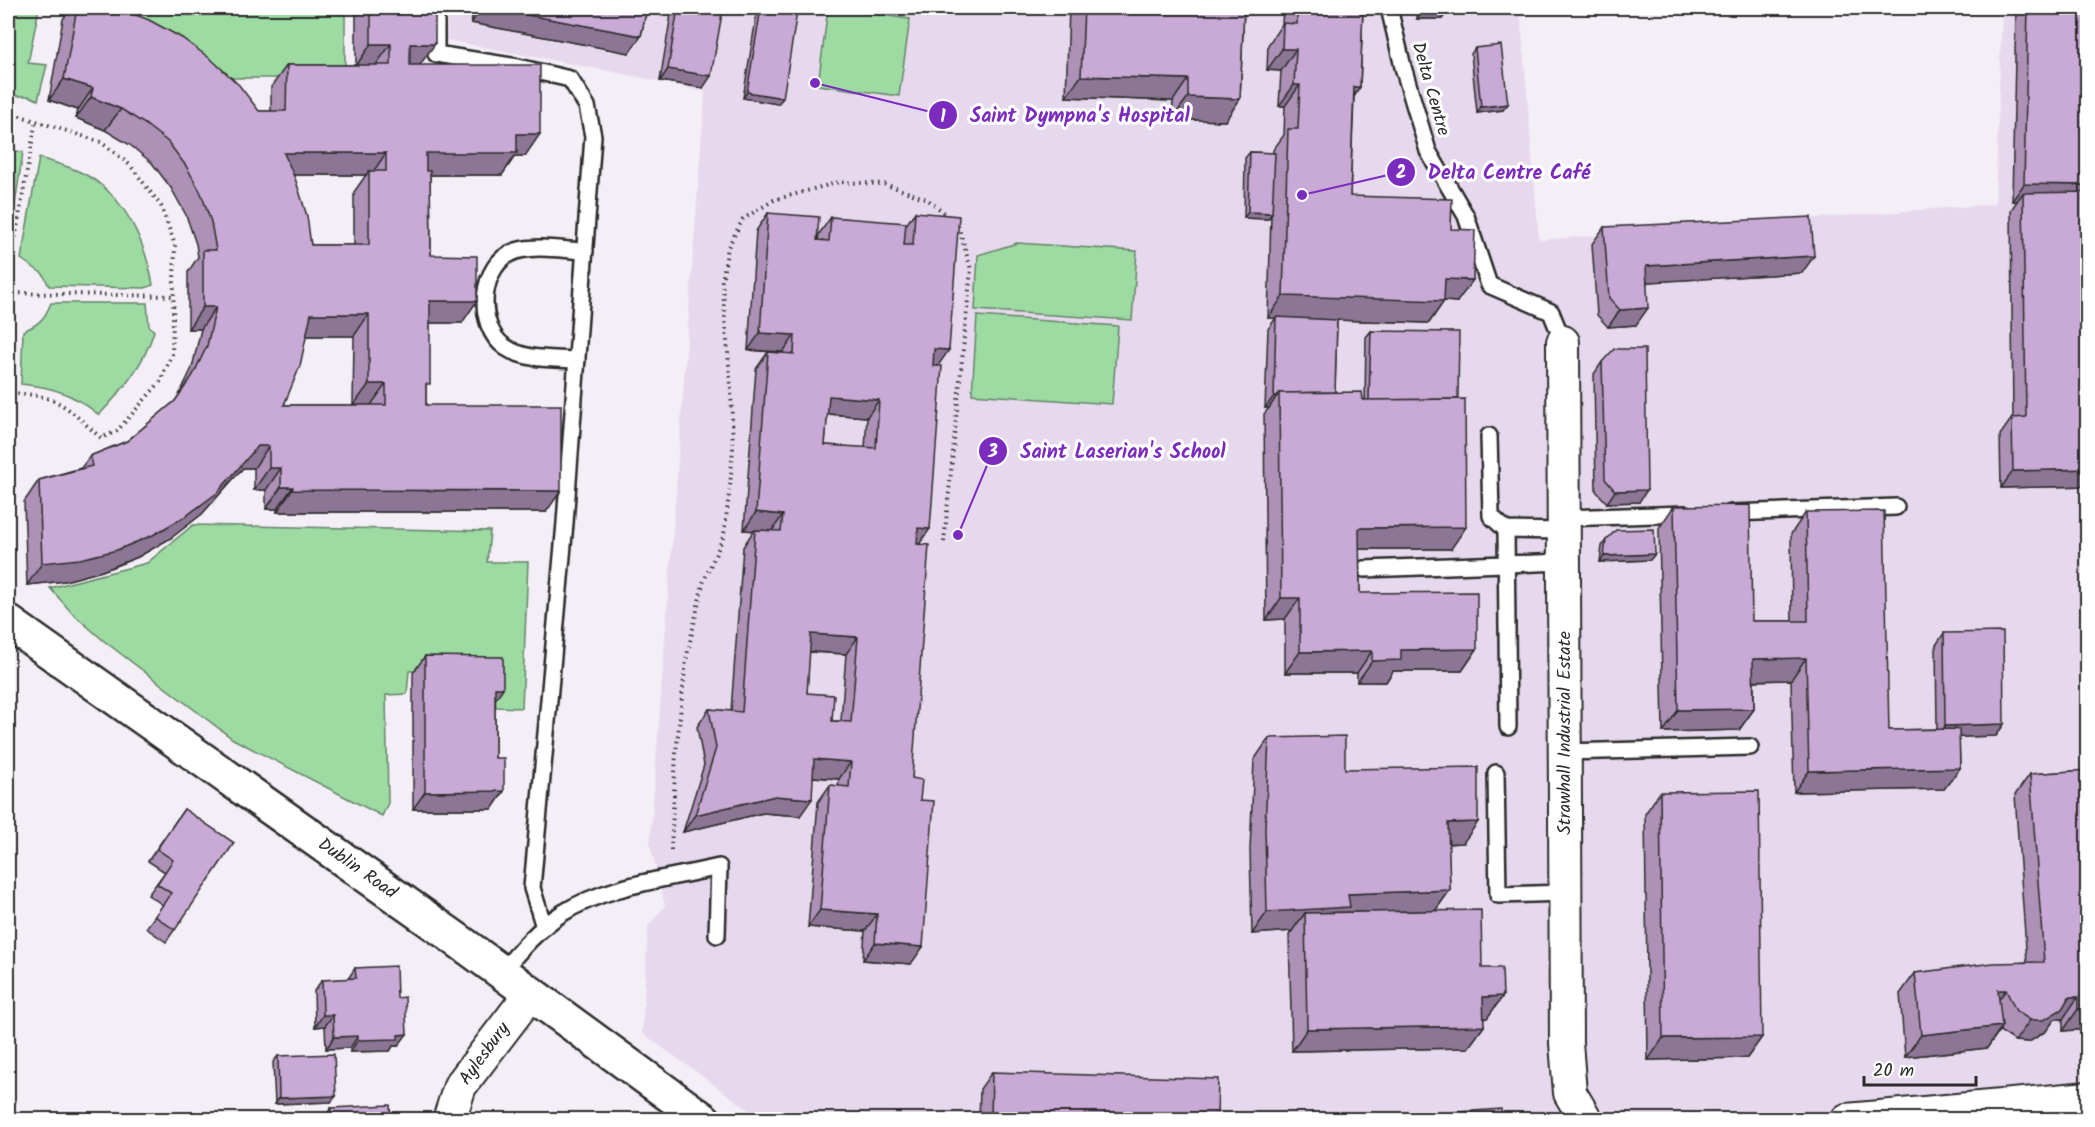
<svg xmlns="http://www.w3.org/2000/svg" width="2095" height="1127" font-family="Kalam,sans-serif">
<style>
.built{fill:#e7d9ed}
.green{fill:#9ddba3;stroke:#648367;stroke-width:1.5}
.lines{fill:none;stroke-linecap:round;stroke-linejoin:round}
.service-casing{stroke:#2b2b2b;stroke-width:20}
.minor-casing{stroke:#2b2b2b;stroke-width:36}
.secondary-casing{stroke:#2b2b2b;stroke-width:38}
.path{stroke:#2b2b2b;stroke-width:4;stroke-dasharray:1.5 4.5;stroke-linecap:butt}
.service{stroke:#fff;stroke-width:15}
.minor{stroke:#fff;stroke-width:32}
.secondary{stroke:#fff;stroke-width:33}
.wall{fill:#ad91b7;stroke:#2b2b2b;stroke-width:1.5;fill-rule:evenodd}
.shaded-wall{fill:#8d7695;stroke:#2b2b2b;stroke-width:1.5}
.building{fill:#c9a9d5;stroke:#2b2b2b;stroke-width:1.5;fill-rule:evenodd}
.labels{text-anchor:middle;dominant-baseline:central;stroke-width:6;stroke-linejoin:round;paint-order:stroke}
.street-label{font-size:18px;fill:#2b2b2b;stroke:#fff}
.leader{fill:none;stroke:#7b2cbf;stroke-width:2}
.callout-dot{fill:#7b2cbf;stroke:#fff;stroke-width:2}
.mark-label{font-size:18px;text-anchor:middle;font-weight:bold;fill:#fff}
.callout-label{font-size:20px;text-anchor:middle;font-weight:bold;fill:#7b2cbf;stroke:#fff;stroke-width:6;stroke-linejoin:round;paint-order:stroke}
</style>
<rect width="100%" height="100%" fill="#f4eef7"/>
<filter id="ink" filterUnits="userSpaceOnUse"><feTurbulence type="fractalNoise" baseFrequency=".0167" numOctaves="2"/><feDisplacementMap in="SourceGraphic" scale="12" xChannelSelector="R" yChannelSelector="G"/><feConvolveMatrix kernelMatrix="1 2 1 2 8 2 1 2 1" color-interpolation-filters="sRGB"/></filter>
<g filter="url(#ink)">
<polygon class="built" points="448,8 1520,8 1539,240 1995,204 2002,8 2087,8 2087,1119 762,1119 642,1033 648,926 665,906 650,844 705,92 629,75 446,40"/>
<g class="green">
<polygon points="8,8 39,8 28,63 47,65 38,100 29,96 8,96"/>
<polygon points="41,8 345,8 345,78 205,78 115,20"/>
<polygon points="828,8 910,19 899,96 818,85"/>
<polygon points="8,150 23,152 8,250"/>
<path d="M39,158C59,164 79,169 96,181C129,205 146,246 153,285L145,288L49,286L43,274L21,259Z"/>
<polygon points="1017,243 1137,251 1132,320 975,310 978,255"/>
<path d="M51,303H147L149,326L154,331C145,363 122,391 99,415C74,394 53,387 21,384L23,331C39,325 45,318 51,303Z"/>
<polygon points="977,316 1118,326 1112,404 972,394"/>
<polygon points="193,525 490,531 487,562 528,562 522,708 496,707 494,671 409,671 407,694 386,695 388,803 382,816 233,739 104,641 72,613 50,588 147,563"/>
</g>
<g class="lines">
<g class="service-casing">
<g id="service">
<polyline points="436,8 436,54 518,67 570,79 587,106 593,136 565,523 532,888 544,927"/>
<polyline points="1389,8 1403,67 1428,151 1466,216 1489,285 1551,312 1563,342"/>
<path d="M577,360C553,358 525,361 505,347C475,326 479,263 516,251C538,245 562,250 585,251"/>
<polyline points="1489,436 1491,516 1506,530 1564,531"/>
<polyline points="1731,513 1896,507"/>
<polyline points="1563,518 1686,514"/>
<polyline points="1506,530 1508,727"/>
<polyline points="1364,569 1564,562"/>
<polyline points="1565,752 1750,747"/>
<polyline points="1496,773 1498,895 1565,893"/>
<path d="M502,972C519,951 538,929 561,914C606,885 668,879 719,867L717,935"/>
</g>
</g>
<g class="minor-casing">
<g id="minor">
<polyline points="1563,342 1566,1043 1570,1093 1586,1120"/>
<polyline points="449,1120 460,1086 531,993"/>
<polyline points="1847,1120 2088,1098"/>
</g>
</g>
<g class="secondary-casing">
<polyline id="secondary" points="8,622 456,939 704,1120"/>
</g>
<g class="path">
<path d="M8,112L101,142L130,165L161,206L175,245L172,354L160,382L117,431L101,438C63,405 61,395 8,393"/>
<polyline points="8,279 36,120"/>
<polyline points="8,293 173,296"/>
<polyline points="8,470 8,475"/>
<polyline points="944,542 971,269 957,222"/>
<polyline points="671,850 676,753 686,660 703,583 724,535 730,486 733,448 731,389 722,281 728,247 743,219 774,200 839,182 884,184 927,199 951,218"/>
</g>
<use href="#service" class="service"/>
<use href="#minor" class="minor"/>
<use href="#secondary" class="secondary"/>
</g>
<g class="wall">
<path d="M71,8H118L259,111H271V87L287,65H356V8H435L420,65L525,156H515L502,175H430L431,255L462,323H430L426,389V405L546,512H277V509H266V490H254V468H243L202,514L171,538L138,557L102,571L65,581L27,585L24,502L39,480L81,468L90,456L127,441L175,401L179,395L192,368L201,329H188V272L198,257L196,244L186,215L171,188L152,163L130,145L105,130L76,118L78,110L49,100L63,19ZM294,175H366L354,192V245H311ZM306,336H354L353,405H284Z"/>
<polygon points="474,8 647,8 641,36 629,53 471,23"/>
<polygon points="672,8 723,8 703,88 660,81"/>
<polygon points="760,8 773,8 778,104 743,98 757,12"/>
<polygon points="1069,8 1244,8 1240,99 1225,121 1172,119 1173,101 1066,97"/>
<polygon points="1283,8 1363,8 1360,87 1354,97 1350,196 1451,229 1457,302 1444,301 1429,323 1337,320 1335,392 1365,400 1366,337 1371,331 1451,549 1359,549 1360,593 1477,649 1462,671 1393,671 1386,682 1357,682 1357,673 1285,673 1285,619 1266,620 1264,414 1269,408 1265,408 1268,329 1276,318 1268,318 1271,215 1268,219 1244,218 1245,158 1250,152 1273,153 1273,150 1284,135 1285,106 1279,106 1281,71 1267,70 1268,45 1282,24"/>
<polygon points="1417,8 1500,8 1497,12 1448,13 1448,10 1442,19 1417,19"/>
<polygon points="2016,8 2088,8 2088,486 2001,488 2000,435 2012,418 2013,418 2011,210 2017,201 2012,201"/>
<polygon points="1475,48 1503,110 1477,113 1471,54"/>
<path d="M915,212L938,366L920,544L912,778L920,800L911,964L863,960L865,931L808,927L818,802L830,785L838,786L839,779L813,777L800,816L763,813L683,832L704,765L697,727L709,709L731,711L743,547L754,530H744L756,369L768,352L783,353L748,350L756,231L768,213L818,240L819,234L831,217L906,225ZM827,414L867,417L865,448L825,445ZM809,652L846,654L841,721H832L807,693Z"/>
<polygon points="1604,227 1802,273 1647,282 1636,325 1608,327 1597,315 1592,244"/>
<polygon points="1602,362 1639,502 1607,503 1596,491 1594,374"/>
<polygon points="1674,506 1752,621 1792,621 1791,534 1806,512 1889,730 1937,729 1936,645 1944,633 2004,724 1996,736 1959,737 1960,768 1944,789 1794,792 1791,680 1754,681 1754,709 1739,730 1663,732 1659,528"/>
<polygon points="1606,540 1650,560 1600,562 1602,546"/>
<polygon points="425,656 495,700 495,758 504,791 492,809 413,809 413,673"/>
<polygon points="1269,738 1345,769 1463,843 1448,844 1450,890 1435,911 1482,968 1503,996 1487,1018 1483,1018 1484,1026 1468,1048 1292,1051 1289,935 1292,931 1252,934 1250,850 1254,760"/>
<polygon points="2088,770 2088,1029 2063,1031 2063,1019 2055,1019 2046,1031 2029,1042 2015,1041 2001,1032 2000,1030 1987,1048 1905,1057 1900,994 1915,973 2027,962 2015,795 2030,774"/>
<polygon points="1660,792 1762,1037 1747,1058 1648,1060 1645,814"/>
<polygon points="184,809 234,843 166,942 146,928 163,905 148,895 165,872 148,861"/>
<polygon points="355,968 398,1046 393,1046 390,1051 350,1052 350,1048 326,1049 325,1026 315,1027 314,991 322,980 348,979"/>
<polygon points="278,1056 336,1096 331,1102 275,1104 273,1062"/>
<polygon points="992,1072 1217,1119 979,1119 980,1089"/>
<polygon points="331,1108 391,1119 323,1119"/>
</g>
<g class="shaded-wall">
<polygon points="482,8 490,8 641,36 629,53 471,23"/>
<polygon points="1426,8 1450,8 1442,19 1417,19"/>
<polygon points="1452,8 1500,8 1497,12 1448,13"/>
<polygon points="371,44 391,44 375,66 356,66"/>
<polygon points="410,44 435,44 419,66 395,66"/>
<polygon points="1282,49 1296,49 1281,71 1267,70"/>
<polygon points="668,69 711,76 703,88 660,81"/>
<polygon points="1081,76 1188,79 1173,101 1066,97"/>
<polygon points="64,79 93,88 78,110 49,100"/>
<polygon points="1294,85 1300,85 1285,106 1279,106"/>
<polygon points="1354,87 1360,87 1345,109"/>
<polygon points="747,92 783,98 778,104 743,98"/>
<polygon points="91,97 121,109 105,130 76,118"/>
<polygon points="1188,97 1240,99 1225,121 1172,119"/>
<polygon points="1508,104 1503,110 1477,113 1481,107"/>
<polygon points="517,134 540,134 525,156 515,156 502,175 411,175 426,153"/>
<polygon points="284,153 386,153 371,175 369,171 366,175 269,175"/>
<polygon points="2024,184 2088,185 2088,202 2023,193 2017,201 2012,201"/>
<polygon points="1248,212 1272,213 1268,219 1244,218"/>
<polygon points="1814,256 1802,273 1634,283 1646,266"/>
<polygon points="1445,279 1473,280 1457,302 1444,301 1429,323 1268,318 1283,296"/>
<polygon points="430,301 477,301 462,323 415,323"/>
<polygon points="203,307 216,307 201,329 188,329"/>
<polygon points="1648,308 1636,325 1608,327 1620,310"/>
<polygon points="311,314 369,314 354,336 296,336"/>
<polygon points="760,333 795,335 783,352 748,350"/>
<polygon points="934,349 949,350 937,367 923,366"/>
<polygon points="369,384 386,384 371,405 353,406"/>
<polygon points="829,396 879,400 867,417 817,413"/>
<polygon points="1274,396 1277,396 1269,408 1265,408"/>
<polygon points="258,446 269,446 254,468 243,468 202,514 171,538 138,557 102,571 65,581 27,585 42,563"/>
<polygon points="269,468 281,468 266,490 254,490"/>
<polygon points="2088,469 2088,486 2001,488 2013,471"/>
<polygon points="281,487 293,487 277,509 266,509"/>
<polygon points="292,490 561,491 546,512 277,512"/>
<polygon points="1647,490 1639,502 1607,503 1615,491"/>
<polygon points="756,512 783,515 771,532 744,530"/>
<polygon points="1466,527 1451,549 1344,549 1359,528"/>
<polygon points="918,528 930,529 918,546 906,545"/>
<polygon points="1655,554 1650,560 1600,562 1604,556"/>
<polygon points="1281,598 1300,598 1285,619 1266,620"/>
<polygon points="811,634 858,637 846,654 799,651"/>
<polygon points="1477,649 1462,671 1393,671 1386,682 1357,682 1372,661 1401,650"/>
<polygon points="1372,651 1357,673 1285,673 1300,652"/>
<polygon points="1806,658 1791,680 1738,681 1753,659"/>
<polygon points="495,688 503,688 491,706"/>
<polygon points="1754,709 1739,730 1663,732 1678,710"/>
<polygon points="2004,724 1996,736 1937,738 1945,726"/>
<polygon points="814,759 851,762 839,779 803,776"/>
<polygon points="1960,768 1944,789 1794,792 1809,771"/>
<polygon points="504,791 492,809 413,809 425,792"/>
<polygon points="775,796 812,799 800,816 763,813 683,832 695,815"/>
<polygon points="1478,822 1463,843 1432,844 1448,823"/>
<polygon points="1450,890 1435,911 1305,913 1292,931 1252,934 1267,912 1348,894"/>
<polygon points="820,910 877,914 865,931 808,927"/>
<polygon points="875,943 923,947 911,964 863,960"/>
<polygon points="1998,990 2006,990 1990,1011"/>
<polygon points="1503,996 1487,1018 1468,1019 1483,997"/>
<polygon points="2069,997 2078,997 2063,1019 2055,1019 2046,1031 2029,1042 2015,1041 2030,1020"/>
<polygon points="2078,1009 2088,1009 2088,1029 2063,1031"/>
<polygon points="323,1015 333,1015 325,1026 315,1027"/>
<polygon points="1484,1026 1468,1048 1292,1051 1307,1029"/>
<polygon points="2002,1026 1987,1048 1905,1057 1921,1035"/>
<polygon points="407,1034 398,1046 393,1046 390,1051 350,1052 358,1040"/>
<polygon points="358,1036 350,1048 326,1049 334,1037"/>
<polygon points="1762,1037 1747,1058 1648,1060 1663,1038"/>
<polygon points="336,1096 331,1102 275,1104 279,1098"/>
</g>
<g class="building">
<path d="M77,8H118L149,20L182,38L212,60L239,85L259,111H286L287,65H391V44H371V8H435V44H410V65H540V134H517V153H426V171H430L431,255L477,256V301H430V384H426V405H561V491L292,490L293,487H281V468H269V446H258L217,493L186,516L153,535L117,550L80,559L42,563L39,480L92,466L90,456L127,441L175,401L193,375L207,346L216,307H203V250H216L211,222L201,193L186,166L168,142L145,124L121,109L91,97L93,88L64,79ZM284,153H386V171H369V245H311L307,216L296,181ZM311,314H369V384H386V405H284L300,366Z"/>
<polygon points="490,8 647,8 641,36"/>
<polygon points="678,8 723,8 711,76 668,69"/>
<polygon points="761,8 773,8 797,12 783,98 747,92"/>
<polygon points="1084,8 1244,8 1240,99 1188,97 1188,79 1081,76"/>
<polygon points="1297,8 1363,8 1360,87 1354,87 1350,196 1452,199 1451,229 1475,230 1473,280 1445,279 1444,301 1283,296 1288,129 1298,129 1300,85 1294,85 1296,49 1282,49 1283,23 1297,24"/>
<polygon points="2028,8 2088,8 2088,185 2024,184"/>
<polygon points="1501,45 1508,104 1481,107 1475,48"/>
<polygon points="1250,152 1275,153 1272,213 1248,212"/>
<polygon points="2088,192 2088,469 2013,471 2012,418 2026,417 2023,193"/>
<path d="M915,212L959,216L949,350L934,349L933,366H942L930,529L918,528L917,544L929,545L912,778L922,780L920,800L934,801L923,947L875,943L877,914L820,910L830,785L849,787L851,762L814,759L812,799L775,796L695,815L716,748L709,709L742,712L755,530L781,531L783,515L756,512L768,352L794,354L795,335L760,333L768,213L819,217L817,240L829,241L831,217L906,223L904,245H913ZM829,396L879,400L876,448L825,445ZM811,634L858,637L851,722L832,721L834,695L807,693Z"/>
<polygon points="1811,217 1814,256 1646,266 1648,308 1620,310 1609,298 1604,227"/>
<polygon points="1276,317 1337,320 1335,392 1279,393 1277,396 1274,396"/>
<polygon points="1371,331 1459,332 1458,399 1369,400"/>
<polygon points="1614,349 1645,349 1647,490 1615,491 1605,479 1602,362"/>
<polygon points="1362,392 1363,400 1465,399 1466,527 1359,528 1360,593 1477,592 1477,649 1401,650 1401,660 1372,661 1372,651 1300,652 1300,598 1281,598 1279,393"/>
<polygon points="1750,505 1752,621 1808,621 1806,512 1884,511 1889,730 1959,729 1960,768 1809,771 1806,658 1753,659 1754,709 1678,710 1674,506"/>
<polygon points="1654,529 1655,554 1604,556 1606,540 1616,530"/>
<polygon points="2003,632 2004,724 1945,726 1944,633"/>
<polygon points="425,656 503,657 503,688 495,688 495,758 504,758 504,791 425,792"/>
<polygon points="1345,736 1345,769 1478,767 1478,822 1448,823 1450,890 1348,894 1350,907 1267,912 1265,828 1269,738"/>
<polygon points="2088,770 2088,1009 2078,1009 2078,997 2069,997 2062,1009 2044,1020 2030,1020 2016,1011 2006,990 1998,990 2002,1026 1921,1035 1915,973 1993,963 2044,962 2030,774"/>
<polygon points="1759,791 1762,1037 1663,1038 1660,792"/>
<polygon points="184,809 234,843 175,930 155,916 171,893 157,884 173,860 157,849"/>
<polygon points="1481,910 1482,968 1502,968 1503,996 1483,997 1484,1026 1307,1029 1305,913"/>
<polygon points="396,966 397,998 405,997 407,1034 398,1035 398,1039 358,1040 358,1036 334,1037 333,1015 323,1015 322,980 356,978 355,968"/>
<polygon points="334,1054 336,1096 279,1098 278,1056"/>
<polygon points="992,1072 1218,1079 1217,1119 991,1119"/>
<polygon points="8,1075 10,1076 8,1098"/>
<polygon points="390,1105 391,1119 331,1119 331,1108"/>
<polygon points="1501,1109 1502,1119 1357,1119"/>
</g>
</g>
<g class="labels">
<g class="street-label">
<text transform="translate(1430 89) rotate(74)">Delta Centre</text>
<text transform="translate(1565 733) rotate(-90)">Strawhall Industrial Estate</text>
<text transform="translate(357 869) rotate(35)">Dublin Road</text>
<text transform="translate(485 1054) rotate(-54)">Aylesbury</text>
</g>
</g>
<path class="leader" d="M815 83L943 115M1302 195L1401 172M958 535L993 451"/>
<g class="callout-dot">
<circle cx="815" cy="83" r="6"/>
<circle cx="1302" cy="195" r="6"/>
<circle cx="958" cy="535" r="6"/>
<circle cx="943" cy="115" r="15"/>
<circle cx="1401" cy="172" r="15"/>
<circle cx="993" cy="451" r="15"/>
</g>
<g class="mark-label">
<text x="943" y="122">1</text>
<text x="1401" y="178">2</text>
<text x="993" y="457">3</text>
</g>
<g class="callout-label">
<text x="1080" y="122">Saint Dympna's Hospital</text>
<text x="1509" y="179">Delta Centre Café</text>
<text x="1123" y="458">Saint Laserian's School</text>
</g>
<rect width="2095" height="1127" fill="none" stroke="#fff" stroke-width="30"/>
<rect x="15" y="15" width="2065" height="1097" fill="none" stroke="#2b2b2b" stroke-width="2" filter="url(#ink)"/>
<path d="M1864 1076v9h112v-9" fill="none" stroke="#2b2b2b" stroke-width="3"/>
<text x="1873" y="1076" font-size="18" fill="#2b2b2b" stroke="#ffffff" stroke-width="4.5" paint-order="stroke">20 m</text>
</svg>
